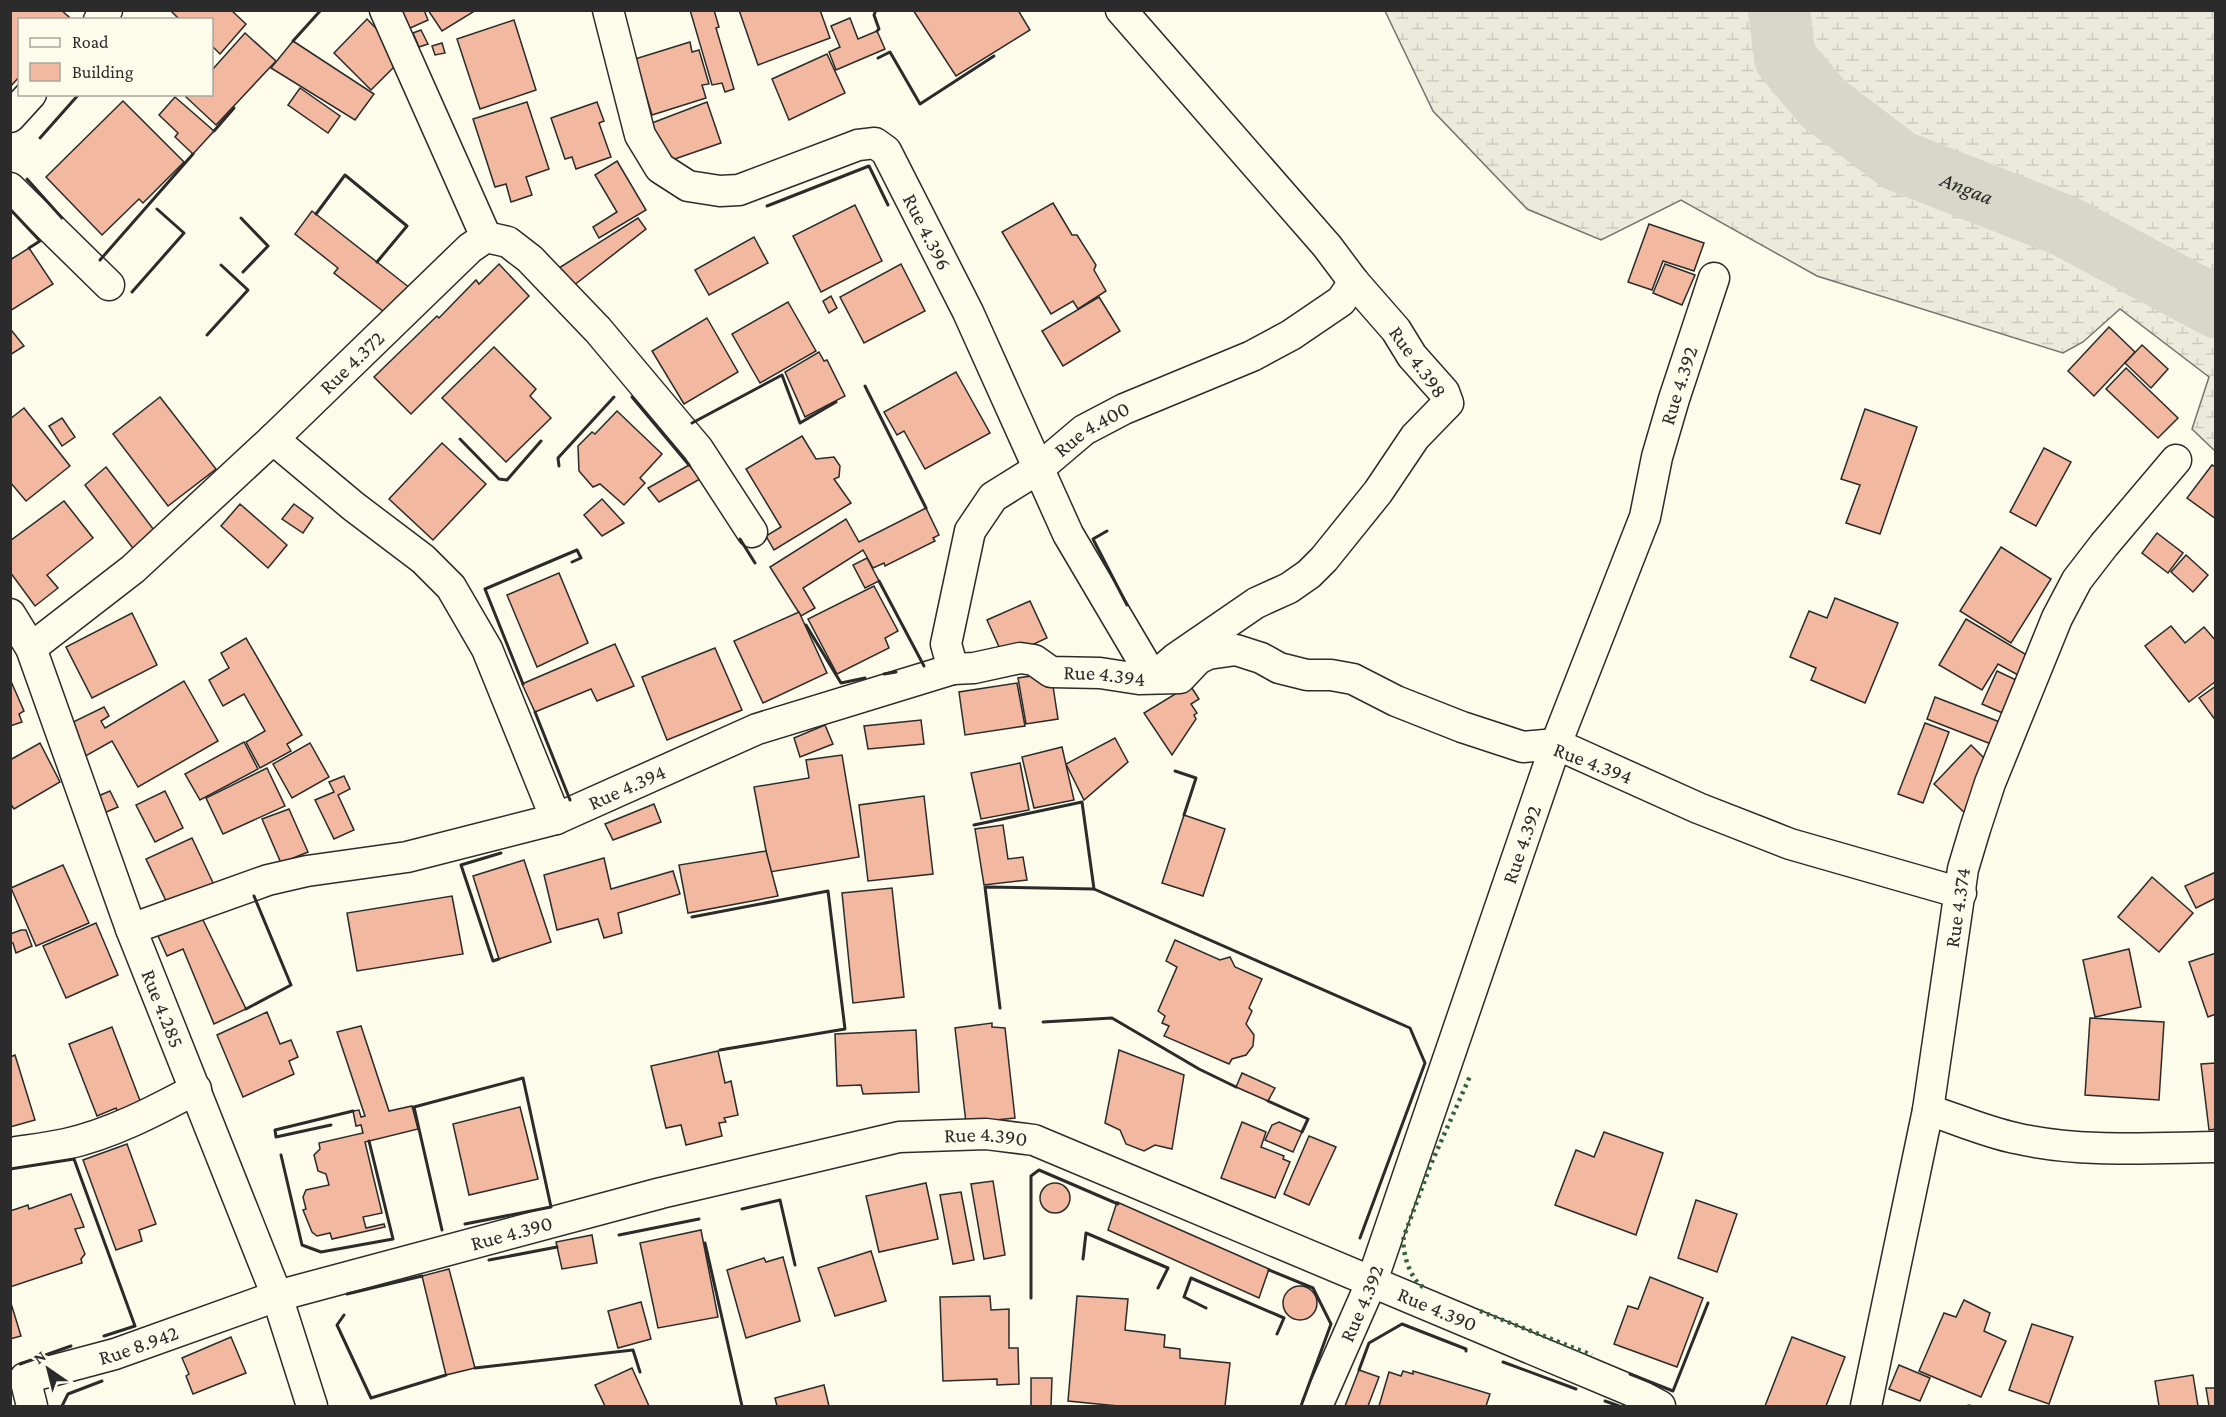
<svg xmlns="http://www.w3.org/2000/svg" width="2226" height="1417" font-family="'Crimson Pro',serif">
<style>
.wetland{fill:url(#wetland-marsh);stroke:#74746e;stroke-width:1.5}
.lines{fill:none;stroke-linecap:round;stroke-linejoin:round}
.river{stroke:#d8d7c9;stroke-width:62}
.building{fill:#f2b8a0;stroke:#2b2b2b;stroke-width:1.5}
.street-casing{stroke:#2b2b2b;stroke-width:33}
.street{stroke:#fdfbea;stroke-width:30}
.hedge{stroke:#34623c;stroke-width:4.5;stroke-dasharray:3 4.5;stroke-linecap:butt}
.wall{stroke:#2b2b2b;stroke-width:3}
.labels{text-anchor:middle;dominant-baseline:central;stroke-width:4.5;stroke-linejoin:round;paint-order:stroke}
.street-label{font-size:21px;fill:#2b2b2b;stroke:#fdfbea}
.water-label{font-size:22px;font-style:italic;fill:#2b2b2b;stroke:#fdfbea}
</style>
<defs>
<pattern id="wetland-marsh" width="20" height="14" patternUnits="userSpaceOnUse" patternTransform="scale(1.5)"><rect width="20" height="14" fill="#ecebdb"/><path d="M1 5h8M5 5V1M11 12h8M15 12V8" fill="none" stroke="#cbcabc"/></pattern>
</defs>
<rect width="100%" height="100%" fill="#fdfbea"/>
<polygon class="wetland" points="1385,11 2215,11 2215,451 2192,429 2209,377 2120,309 2083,342 2063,353 1817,276 1681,200 1601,240 1527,209 1433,111"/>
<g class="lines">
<path class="river" id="s1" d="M1779,10L1785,58L1823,103L1899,161L2065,226L2216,307"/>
</g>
<g class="building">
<polygon points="10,10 61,10 69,17 67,20 20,20 20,76 10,87"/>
<polygon points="170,10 231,10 246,24 220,54 212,46 212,20 180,20"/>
<polygon points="399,10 424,10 428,20 408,29"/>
<polygon points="428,10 472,10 473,12 442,31"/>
<polygon points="690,10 714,10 719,27 716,28 734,89 725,92 722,83 712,85"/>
<polygon points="739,10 820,10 830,38 758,65"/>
<polygon points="913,10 1018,10 1030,30 956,76"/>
<polygon points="850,18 858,39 877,31 885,49 836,70 829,52 840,47 831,26"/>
<polygon points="367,19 404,57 371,90 334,53"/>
<polygon points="514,20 536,90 480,109 457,39"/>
<polygon points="421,30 428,44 419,47 413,33"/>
<polygon points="245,33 276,61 216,125 186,97 188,94 212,94 212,70"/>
<polygon points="293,41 374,94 355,120 271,68"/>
<polygon points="690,42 692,52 699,50 709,84 702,85 706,98 652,115 635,59"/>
<polygon points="442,43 445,53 435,55 432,46"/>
<polygon points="827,54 845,93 789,120 772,79"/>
<polygon points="300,88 340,116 328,133 288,105"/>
<polygon points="175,97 214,131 193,154 175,137 178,133 159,115"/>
<polygon points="123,101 184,162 143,203 139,199 102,235 46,177"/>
<polygon points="527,102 549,169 526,177 532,195 511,202 506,184 495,187 473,119"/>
<polygon points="597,102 604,121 599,123 611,157 576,169 572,157 565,159 551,118"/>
<polygon points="707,102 721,143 666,162 652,123"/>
<polygon points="617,161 646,210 599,238 593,227 617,212 595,175"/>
<polygon points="1053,203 1072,235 1077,235 1096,265 1094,270 1106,291 1078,309 1073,301 1051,314 1002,232"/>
<polygon points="855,205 882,261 821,292 793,236"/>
<polygon points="312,211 410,288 388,315 334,273 338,268 295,234"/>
<polygon points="638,218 646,229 573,286 559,268"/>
<polygon points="1649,224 1704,243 1694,271 1663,261 1652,290 1628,282"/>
<polygon points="754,237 768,263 709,295 695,270"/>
<polygon points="29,248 53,284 10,311 10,260"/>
<polygon points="499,264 529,296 411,414 374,377 437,316 439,318 476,280 479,284"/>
<polygon points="901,264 925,311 864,343 840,297"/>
<polygon points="1665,264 1695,275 1682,305 1653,293"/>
<polygon points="831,296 837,308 829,313 823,301"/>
<polygon points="1099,297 1120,331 1063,366 1042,331"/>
<polygon points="788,302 816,351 760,383 732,334"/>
<polygon points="707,318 738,372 684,404 652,351"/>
<polygon points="2109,327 2135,352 2094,396 2068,371"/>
<polygon points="12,331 24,346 10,355 10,332"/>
<polygon points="2142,345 2168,369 2151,388 2125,363"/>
<polygon points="494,347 536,389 530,396 551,418 506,462 442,398"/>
<polygon points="819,352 824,361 827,360 845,396 805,417 785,372"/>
<polygon points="2126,368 2178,418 2158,438 2106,389"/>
<polygon points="956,372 990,433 925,469 904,431 897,435 884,412"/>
<polygon points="160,397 216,469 168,506 113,434"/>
<polygon points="24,408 70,466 26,501 10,482 10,419"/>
<polygon points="1865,409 1917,427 1880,534 1846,523 1860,485 1841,479"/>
<polygon points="617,411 662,454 640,478 645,483 624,505 600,484 593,487 579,471 578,446 592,432 595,434"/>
<polygon points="62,418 75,437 62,446 49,426"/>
<polygon points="802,436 816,459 834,457 840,466 839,477 834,479 851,503 774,550 766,536 781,527 746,469"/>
<polygon points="442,443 486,484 433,540 389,499"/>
<polygon points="2044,448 2071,462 2036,526 2010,512"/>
<polygon points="689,465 700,479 659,502 648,488"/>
<polygon points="2212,465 2216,467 2216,519 2187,498"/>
<polygon points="106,467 157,534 135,551 85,485"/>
<polygon points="602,499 624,523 602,536 584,515"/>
<polygon points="64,501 93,538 47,575 58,588 35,606 10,572 10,541"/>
<polygon points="240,504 287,545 268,568 221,526"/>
<polygon points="294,504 313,518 303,533 282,519"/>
<polygon points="926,508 939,535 933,538 935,541 885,566 884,563 873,568 863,550 803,588 815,608 801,616 770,567 846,519 859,542"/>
<polygon points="2157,533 2183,553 2168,573 2142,553"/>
<polygon points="2001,547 2051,579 2011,643 1960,611"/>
<polygon points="2186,555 2208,575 2193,592 2171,572"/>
<polygon points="867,558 879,581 865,588 853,565"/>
<polygon points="559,573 588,643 537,667 507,595"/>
<polygon points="874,586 898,631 885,638 889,648 837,674 808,619"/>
<polygon points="1835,598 1898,623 1865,703 1811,680 1816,668 1790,657 1809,611 1827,618"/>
<polygon points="1030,601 1047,638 1004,658 987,620"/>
<polygon points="799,612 827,673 763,703 734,641"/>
<polygon points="132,613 157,665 92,698 66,647"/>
<polygon points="1966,619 2040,663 2029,681 1998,664 1982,690 1939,665"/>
<polygon points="2171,626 2185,643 2204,627 2216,641 2216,681 2189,702 2145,646"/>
<polygon points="246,638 302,735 287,744 291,751 260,768 246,742 265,731 244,694 223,706 209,680 229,668 221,653"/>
<polygon points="615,644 634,686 597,701 591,689 535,712 522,684"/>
<polygon points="715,648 742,710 667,740 642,677"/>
<polygon points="1997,671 2029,686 2014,718 1982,704"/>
<polygon points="1051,673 1058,719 1026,724 1018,678"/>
<polygon points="10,679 24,711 19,714 22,722 10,726"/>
<polygon points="184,681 218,741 138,787 112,741 82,758 67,725 104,707 109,716 101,721 105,728"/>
<polygon points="1017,683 1025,726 965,735 959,692"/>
<polygon points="1190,685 1199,699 1191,704 1197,713 1194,715 1196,719 1172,755 1144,713"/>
<polygon points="2216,686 2216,721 2199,698"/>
<polygon points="1935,697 2018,729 2009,751 1927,719"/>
<polygon points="921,720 924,744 868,749 864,726"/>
<polygon points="1925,723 1949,732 1923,803 1898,794"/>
<polygon points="825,725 833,744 800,757 794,738"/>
<polygon points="1115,738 1128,762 1084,800 1066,764"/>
<polygon points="244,742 258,769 200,800 185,774"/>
<polygon points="40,743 60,782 14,809 10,803 10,760"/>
<polygon points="310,743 329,777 292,798 273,764"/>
<polygon points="1971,745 2004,778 1967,815 1934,784"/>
<polygon points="1062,747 1074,800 1034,808 1022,757"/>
<polygon points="842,755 859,857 770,872 754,787 809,778 806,760"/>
<polygon points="1020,763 1029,810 981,819 971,773"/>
<polygon points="267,768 285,806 223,834 206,798"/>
<polygon points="344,776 350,789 338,795 354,830 334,839 315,800 334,792 329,782"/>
<polygon points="110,791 118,807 104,813 96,797"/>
<polygon points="165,791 183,828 155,842 136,805"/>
<polygon points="924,796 933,874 868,881 859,805"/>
<polygon points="654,804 661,822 613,840 605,824"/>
<polygon points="289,809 308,852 281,863 262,819"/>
<polygon points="1184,815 1225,829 1203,896 1162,883"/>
<polygon points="1003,825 1008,859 1023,857 1027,880 984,885 975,829"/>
<polygon points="192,838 215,887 169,907 146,859"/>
<polygon points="766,851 778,896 688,913 679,865"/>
<polygon points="604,858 611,889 673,871 680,894 618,913 622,933 604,938 598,919 557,930 544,875"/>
<polygon points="524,860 551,942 499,959 473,876"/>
<polygon points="63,865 89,923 36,946 11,888"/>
<polygon points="2216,872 2216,898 2196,908 2185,886"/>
<polygon points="2152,877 2193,913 2159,952 2118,917"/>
<polygon points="892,888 904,997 853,1003 842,893"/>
<polygon points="452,896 463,954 357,971 347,913"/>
<polygon points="202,918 246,1009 214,1024 183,949 167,956 158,936"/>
<polygon points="96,923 118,975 66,998 43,946"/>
<polygon points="21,930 26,930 32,946 16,953 13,943 10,942 10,934"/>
<polygon points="1175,940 1220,960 1230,957 1235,967 1262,979 1249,1008 1252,1011 1246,1024 1254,1035 1253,1046 1246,1055 1232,1059 1229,1064 1164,1036 1169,1026 1162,1023 1165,1016 1158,1011 1177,967 1166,961"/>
<polygon points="2129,949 2141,1007 2095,1017 2083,960"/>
<polygon points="2216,953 2216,1014 2208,1017 2189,962"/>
<polygon points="267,1012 280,1044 291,1040 298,1057 289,1061 294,1074 243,1097 217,1035"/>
<polygon points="2090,1018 2164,1022 2159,1100 2085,1095"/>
<polygon points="992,1023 992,1027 1005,1028 1015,1118 966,1123 955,1028"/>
<polygon points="361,1026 389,1111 412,1106 418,1129 365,1142 382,1213 363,1217 366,1228 384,1224 385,1227 332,1239 330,1233 317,1236 312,1232 303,1210 306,1209 303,1197 306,1190 329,1185 326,1174 318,1171 314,1155 320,1149 319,1143 363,1133 361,1125 356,1126 353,1111 359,1110 361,1117 365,1116 337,1032"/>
<polygon points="112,1027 144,1111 121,1121 116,1108 97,1116 69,1044"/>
<polygon points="916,1030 919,1092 863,1094 861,1085 837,1086 835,1034"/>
<polygon points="1119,1050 1184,1075 1172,1149 1155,1145 1144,1151 1126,1144 1120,1130 1105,1123"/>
<polygon points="718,1051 725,1083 731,1081 738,1115 724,1118 726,1122 719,1123 722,1136 686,1145 681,1125 666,1128 651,1066"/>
<polygon points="15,1055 35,1120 10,1127 10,1057"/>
<polygon points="2216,1063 2216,1129 2209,1130 2201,1064"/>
<polygon points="1242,1073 1275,1088 1268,1101 1236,1087"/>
<polygon points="520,1107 538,1179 469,1195 453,1124"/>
<polygon points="1242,1122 1266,1132 1261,1147 1284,1156 1283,1159 1290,1162 1275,1198 1221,1178"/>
<polygon points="1279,1122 1302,1132 1293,1152 1265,1140 1272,1125"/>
<polygon points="1604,1132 1663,1153 1636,1235 1555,1205 1576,1150 1594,1157"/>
<polygon points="1309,1136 1336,1147 1309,1205 1284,1194"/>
<polygon points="127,1144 156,1224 139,1230 142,1241 116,1250 83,1160"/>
<polygon points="993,1181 1005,1255 984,1259 971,1184"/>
<circle cx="1055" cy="1198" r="15"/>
<polygon points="926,1183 938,1239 879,1252 866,1196"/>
<polygon points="961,1192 974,1260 953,1264 940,1195"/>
<polygon points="71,1194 84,1227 75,1229 85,1254 81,1259 82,1263 10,1287 10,1211 28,1205 29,1209"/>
<polygon points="1696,1200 1737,1214 1717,1272 1678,1258"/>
<polygon points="1117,1202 1269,1269 1259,1298 1108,1230"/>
<polygon points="701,1230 718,1317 658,1328 640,1243"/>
<polygon points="592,1235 597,1263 562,1269 556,1242"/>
<polygon points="871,1251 886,1301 835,1316 818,1268"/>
<polygon points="783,1257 800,1321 746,1338 727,1270 764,1258 766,1262"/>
<polygon points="449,1269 475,1368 446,1375 422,1276"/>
<polygon points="1650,1277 1703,1298 1677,1367 1614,1344 1628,1306 1638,1309"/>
<circle cx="1300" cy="1303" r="17"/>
<polygon points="990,1296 991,1310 1009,1309 1009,1348 1018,1348 1019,1384 997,1385 997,1379 943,1381 940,1297"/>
<polygon points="1077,1296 1128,1299 1125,1330 1165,1335 1164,1347 1180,1349 1180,1358 1230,1363 1225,1406 1118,1406 1068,1401"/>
<polygon points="10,1300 21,1336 10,1339"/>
<polygon points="1964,1300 1990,1313 1984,1331 2006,1341 1981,1397 1919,1371 1944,1313 1956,1317"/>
<polygon points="641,1302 651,1339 618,1348 608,1311"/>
<polygon points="2032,1324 2073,1337 2049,1404 2009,1390"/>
<polygon points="231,1337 246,1373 193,1394 186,1376 189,1374 182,1358"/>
<polygon points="1792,1337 1845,1357 1826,1406 1765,1406"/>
<polygon points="1899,1365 1930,1378 1920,1401 1889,1389"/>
<polygon points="632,1368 649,1406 605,1406 595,1385"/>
<polygon points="1359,1370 1379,1377 1368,1406 1345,1406"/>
<polygon points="1403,1371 1413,1374 1413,1371 1490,1394 1486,1406 1379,1406 1389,1372 1401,1376"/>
<polygon points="2193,1375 2198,1406 2159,1406 2155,1381"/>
<polygon points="1031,1378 1052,1378 1051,1406 1031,1406"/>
<polygon points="824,1385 829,1406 777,1406 775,1398"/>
<polygon points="2206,1388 2216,1388 2216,1406 2209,1406"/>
</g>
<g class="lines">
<g class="street-casing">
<g id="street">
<path id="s2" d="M608,10L640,135L660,168L688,186L720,191L739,190L858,145L875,143L886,151L968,312L1068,534L1153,678L1176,658L1256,603L1289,588L1309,574L1324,559L1378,492L1415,437L1448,403L1444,392L1412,356L1396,330L1354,282L1327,246L1121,10"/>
<polyline points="99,20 107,10"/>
<polyline points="10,117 31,94"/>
<polyline points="10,188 109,285"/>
<polyline points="486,237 508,242 530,259 598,330 698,449 752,532"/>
<polyline points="273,439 353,506 423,559 451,587 487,649 556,819"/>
<path id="s3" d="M10,614L31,648L131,929L277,1296L312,1406"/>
<path id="s4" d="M31,648L133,569L273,439L470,248L486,237L385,10"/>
<path id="s5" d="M953,669L946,644L970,531L993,497L1038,469L1084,430L1124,409L1252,356L1291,335L1341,301L1354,282"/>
<path id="s6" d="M131,929L268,880L307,871L407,857L556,819L757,729L953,669L974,668L1020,658L1034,660L1051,672L1100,673L1139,679L1180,678L1198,659L1208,654L1236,650L1261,658L1279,668L1307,675H1331L1353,679L1396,701L1462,727L1523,747L1556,744L1698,808L1790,844L1961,893"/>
<path d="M1928,1110C1957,1119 1986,1132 2015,1138C2080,1153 2149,1148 2216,1147"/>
<path d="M10,1153C29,1150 48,1148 66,1144C111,1134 155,1111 196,1089"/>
<path id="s7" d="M32,1406L25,1378L115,1354L277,1296L661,1193L899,1137L986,1134L1034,1140L1632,1391L1660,1406"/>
<path id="s8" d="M1317,1406L1372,1281L1556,744L1645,517L1657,457L1674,399L1714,278"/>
<path id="s9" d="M1866,1406L1928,1110L1963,869L1975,829L1990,783L2057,618L2077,580L2104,545L2176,460"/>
</g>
</g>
<use href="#street" class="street"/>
<g class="hedge">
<path d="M1423,1287C1410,1279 1401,1250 1404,1236L1431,1164L1471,1074"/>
<polyline points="1480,1311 1592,1355"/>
</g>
<g class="wall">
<polyline points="876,10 874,15 879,29 877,31"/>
<polyline points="293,41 321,10"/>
<polyline points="878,58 890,52 920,104 994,56"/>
<polyline points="214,131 234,108"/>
<polyline points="40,138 79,94"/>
<polyline points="27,179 62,218"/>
<polyline points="767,206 869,166 888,205"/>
<polyline points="10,209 40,241 29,248"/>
<polyline points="316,214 345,175 407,226 377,262"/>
<polyline points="241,218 268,246 243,272"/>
<polyline points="100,260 193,154"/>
<polyline points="132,292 184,233 157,209"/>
<polyline points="207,335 248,290 221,265"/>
<polyline points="865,386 926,508"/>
<polyline points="632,397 689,465"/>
<polyline points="692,423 782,375 800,423 836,402"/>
<polyline points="460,439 499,479 507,480 541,441"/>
<polyline points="559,466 558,458 614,397"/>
<polyline points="1107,531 1093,539 1127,605"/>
<polyline points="740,539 755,563"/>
<polyline points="879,581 924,666"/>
<polyline points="806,625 841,683 865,678"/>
<polyline points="884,674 896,672"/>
<polyline points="523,684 485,589 577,550 581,558 572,562"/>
<polyline points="535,712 570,800"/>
<polyline points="1175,771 1196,778 1184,815"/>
<polyline points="974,825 1082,802 1094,889"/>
<polyline points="692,917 828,891 845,1029 720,1050"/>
<polyline points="499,959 493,961 461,865 501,853"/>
<polyline points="1000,1008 985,887 1094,889 1410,1028 1425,1063 1360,1238"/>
<polyline points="246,1009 291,985 254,896"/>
<polyline points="1043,1022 1112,1018 1199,1069 1236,1087"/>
<polyline points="1268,1101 1308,1119 1302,1132"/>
<polyline points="331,1125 276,1137 275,1130 353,1111"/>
<polyline points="281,1155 302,1245 321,1252 393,1239 369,1141"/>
<polyline points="10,1169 74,1159 135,1326 104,1336"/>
<polyline points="742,1209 780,1200 795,1265"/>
<polyline points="442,1230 414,1107 523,1078 551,1207 465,1224"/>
<polyline points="619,1235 699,1219"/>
<polyline points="705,1243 742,1406"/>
<polyline points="1083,1259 1086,1233 1168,1268 1158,1288"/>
<polyline points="489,1260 557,1247"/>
<polyline points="1269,1270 1313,1288 1331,1324 1301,1406"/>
<polyline points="347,1294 422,1276"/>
<polyline points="1031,1298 1031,1176 1039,1170 1118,1204"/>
<polyline points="1206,1308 1184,1297 1191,1278 1284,1318 1277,1334"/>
<polyline points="344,1315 337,1325 371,1398 446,1375"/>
<polyline points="1503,1362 1576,1389"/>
<polyline points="20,1364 71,1346"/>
<polyline points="475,1368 633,1350 640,1372"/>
<polyline points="1359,1370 1369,1343 1402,1324 1466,1349 1466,1351"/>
<polyline points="1630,1374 1673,1391 1708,1303"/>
<polyline points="1605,1401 1619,1406"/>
<polyline points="62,1406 68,1394 102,1381"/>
<polyline points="1968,1406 1970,1406"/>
</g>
</g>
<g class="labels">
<g class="street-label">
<text stroke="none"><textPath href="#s2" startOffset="501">Rue 4.396</textPath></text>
<text stroke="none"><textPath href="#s4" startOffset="430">Rue 4.372</textPath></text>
<text transform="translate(1418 362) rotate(54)">Rue 4.398</text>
<text stroke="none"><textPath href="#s8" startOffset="1084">Rue 4.392</textPath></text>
<text stroke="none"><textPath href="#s5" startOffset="303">Rue 4.400</textPath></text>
<text stroke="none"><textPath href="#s6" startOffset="1022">Rue 4.394</textPath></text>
<text transform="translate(1593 763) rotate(21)">Rue 4.394</text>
<text stroke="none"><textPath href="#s6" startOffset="518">Rue 4.394</textPath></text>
<text stroke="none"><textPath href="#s8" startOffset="598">Rue 4.392</textPath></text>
<text stroke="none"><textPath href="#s9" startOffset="507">Rue 4.374</textPath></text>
<text stroke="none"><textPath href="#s3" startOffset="424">Rue 4.285</textPath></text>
<text stroke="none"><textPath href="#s7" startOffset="1023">Rue 4.390</textPath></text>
<text stroke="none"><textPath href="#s7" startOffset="537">Rue 4.390</textPath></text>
<text stroke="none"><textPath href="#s8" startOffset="112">Rue 4.392</textPath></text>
<text stroke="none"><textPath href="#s7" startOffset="1509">Rue 4.390</textPath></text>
<text stroke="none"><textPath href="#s7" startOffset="147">Rue 8.942</textPath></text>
</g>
<g class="water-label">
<text stroke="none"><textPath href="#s1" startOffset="276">Angaa</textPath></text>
</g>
</g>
<rect width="2226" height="1417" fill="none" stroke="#2b2b2b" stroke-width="24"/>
<rect x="18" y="18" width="195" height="78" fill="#fdfbea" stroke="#a9a89e" stroke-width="1.5"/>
<rect x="30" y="38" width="30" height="9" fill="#fdfbea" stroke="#a9a89e" stroke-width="1.5"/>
<text x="72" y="48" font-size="18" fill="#2b2b2b">Road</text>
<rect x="30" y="63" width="30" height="18" fill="#f2b8a0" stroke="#a9a89e" stroke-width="1.5"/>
<text x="72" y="78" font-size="18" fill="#2b2b2b">Building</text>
<g transform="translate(48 1369) rotate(325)" stroke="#fdfbea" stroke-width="4.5" paint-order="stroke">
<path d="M0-4.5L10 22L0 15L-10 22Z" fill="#2b2b2b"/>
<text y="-9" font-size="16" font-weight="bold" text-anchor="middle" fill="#2b2b2b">N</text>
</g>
</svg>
